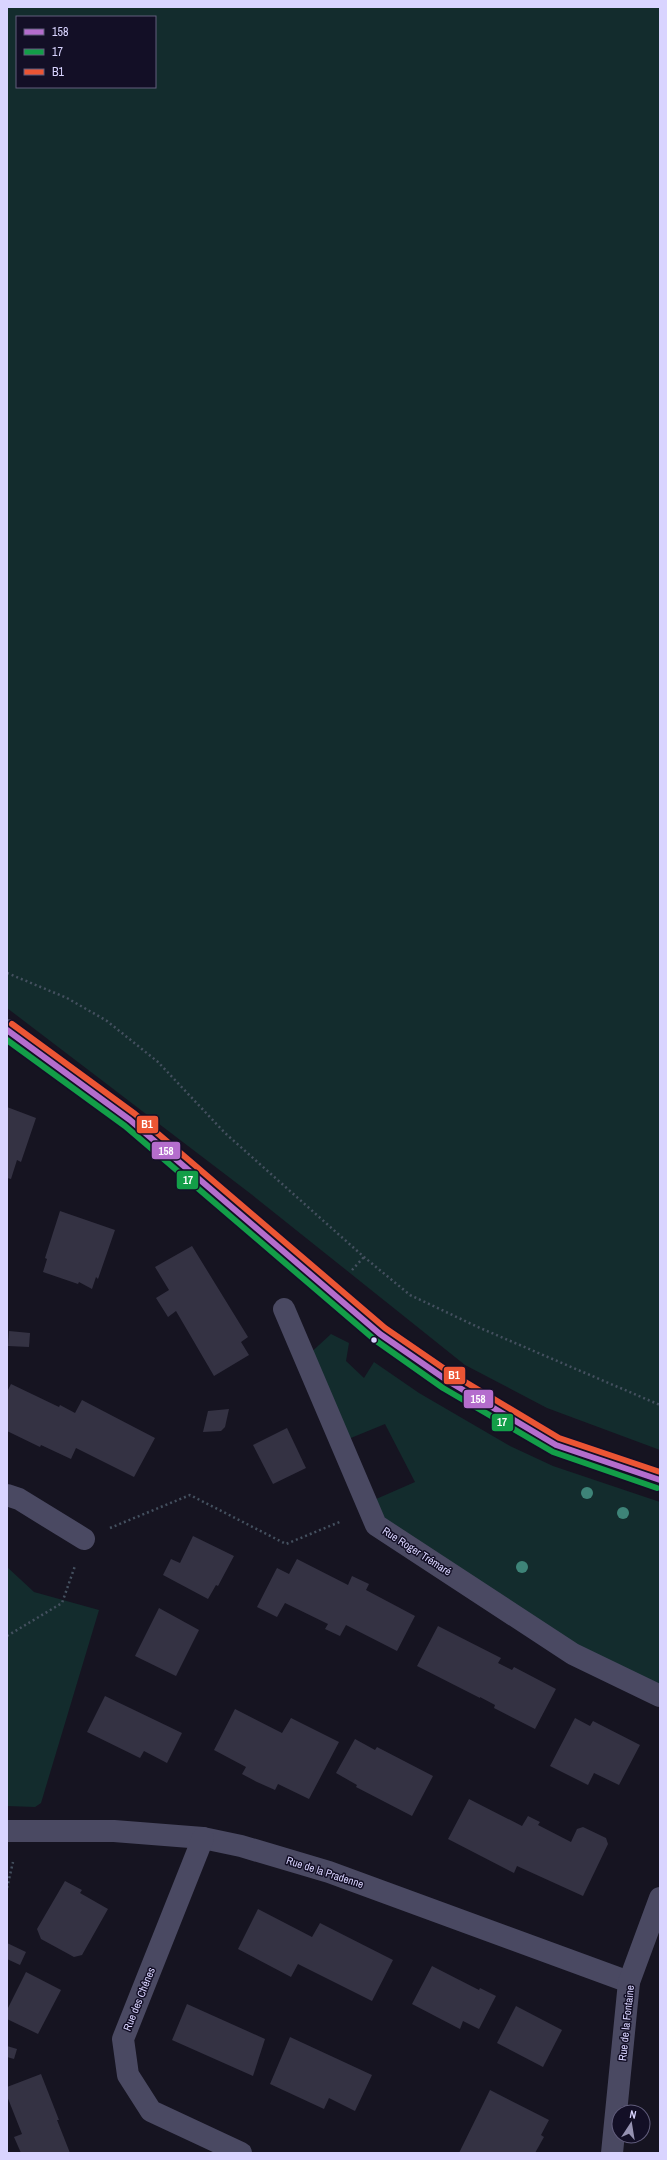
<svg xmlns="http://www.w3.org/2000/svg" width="667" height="2160" font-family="'Archivo Narrow',sans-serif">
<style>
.green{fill:#132c2d;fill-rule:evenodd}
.building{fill:#343243}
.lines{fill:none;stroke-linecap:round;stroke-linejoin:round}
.path{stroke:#44505f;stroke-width:2.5;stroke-dasharray:2 3;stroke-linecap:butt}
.minor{stroke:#4a4962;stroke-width:22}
.tertiary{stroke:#4a4962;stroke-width:22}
.bus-1-casing{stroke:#130f26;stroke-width:9}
.bus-2-casing{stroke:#130f26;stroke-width:9}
.bus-3-casing{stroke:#130f26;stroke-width:9}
.bus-1{stroke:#b46dcd;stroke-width:6}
.bus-2{stroke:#139e48;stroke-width:6}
.bus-3{stroke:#eb5534;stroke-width:6}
.tree{fill:#3e8478}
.bus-dot{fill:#d9d4ff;stroke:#130f26;stroke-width:1.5}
.labels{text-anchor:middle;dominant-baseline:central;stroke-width:3;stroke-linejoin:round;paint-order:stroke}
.street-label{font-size:11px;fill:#d9d4ff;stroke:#130f26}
.line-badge{stroke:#130f26;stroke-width:1.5}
.badge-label{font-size:11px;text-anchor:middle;font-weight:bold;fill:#fff}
</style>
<rect width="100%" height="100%" fill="#161421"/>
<g class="green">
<path d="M7,7H660V1450L547,1408L465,1365L251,1194L7,1008ZM17,17H155V87H17Z"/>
<polygon points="331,1334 349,1343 346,1361 364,1378 374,1362 419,1393 510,1446 553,1466 660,1502 660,1696 376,1525 367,1503 415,1482 385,1424 341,1442 306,1357"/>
<polygon points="7,1567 34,1592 99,1610 41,1803 35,1807 7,1806"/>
</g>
<g class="building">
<polygon points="7,1107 36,1118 21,1162 17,1160 11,1179 7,1178"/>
<polygon points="60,1211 115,1230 98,1279 96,1277 92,1289 79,1282 78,1284 43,1272 47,1259 45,1258"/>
<polygon points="192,1246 248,1337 241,1342 249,1355 214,1376 176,1311 168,1317 156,1298 169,1290 155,1267"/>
<polygon points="9,1331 30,1333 29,1347 8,1346"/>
<polygon points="11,1384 59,1407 60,1405 75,1413 82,1400 155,1438 134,1477 76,1448 71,1459 41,1445 40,1447 7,1431 7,1392"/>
<polygon points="229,1409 225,1427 221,1431 203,1432 208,1411"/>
<polygon points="287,1428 306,1468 273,1484 253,1445"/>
<polygon points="193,1536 234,1556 218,1586 216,1585 208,1599 163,1575 171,1559 180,1563"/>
<polygon points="297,1559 348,1585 352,1576 369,1584 366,1590 415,1616 397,1651 346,1625 340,1636 325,1629 328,1624 285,1603 277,1617 257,1607 277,1568 289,1574"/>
<polygon points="159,1608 199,1630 176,1676 135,1656"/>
<polygon points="438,1626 501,1658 498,1663 512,1670 514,1667 556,1689 535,1729 494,1708 495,1705 480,1697 480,1698 417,1666"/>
<polygon points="105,1696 182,1733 167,1763 144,1751 140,1758 87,1732"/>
<polygon points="235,1709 282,1733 291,1718 339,1742 309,1799 278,1784 275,1790 257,1782 242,1774 246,1767 214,1750"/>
<polygon points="575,1718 590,1726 593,1721 640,1745 619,1785 594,1773 588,1785 550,1766"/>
<polygon points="355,1739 375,1750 377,1747 433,1776 412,1816 356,1787 357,1785 336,1773"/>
<polygon points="469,1799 522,1826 528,1816 540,1822 538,1825 571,1842 577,1829 583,1827 606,1838 608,1844 583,1896 517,1866 514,1873 448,1839"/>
<polygon points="65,1881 82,1890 80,1893 108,1909 82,1955 74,1957 41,1939 37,1929"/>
<polygon points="258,1909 312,1937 320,1923 393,1960 372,2001 298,1964 291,1977 238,1949"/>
<polygon points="7,1943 26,1952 20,1965 7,1959"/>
<polygon points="432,1966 479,1990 480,1988 496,1996 479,2029 463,2021 460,2029 412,2004"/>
<polygon points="26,1972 61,1990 38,2034 7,2019 7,2010"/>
<polygon points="187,2004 265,2039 253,2076 172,2040"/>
<polygon points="516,2006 562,2030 543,2067 497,2043"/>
<polygon points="290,2037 372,2075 355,2111 329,2098 324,2109 270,2084"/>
<polygon points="7,2046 17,2049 14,2059 7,2057"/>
<polygon points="41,2074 59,2120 57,2120 70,2153 21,2153 14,2137 22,2134 7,2096 7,2087"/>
<polygon points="490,2090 549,2120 541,2135 544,2137 535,2153 459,2153"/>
</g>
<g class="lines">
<g class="path">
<polyline points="7,973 67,998 107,1021 158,1062 225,1133 364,1257 410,1295 480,1328 660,1405"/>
<polyline points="352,1270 364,1257"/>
<polyline points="110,1528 190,1495 286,1544 342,1521"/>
<polyline points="7,1636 62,1603 75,1566"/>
<polyline points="7,1888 13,1862"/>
</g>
<g class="minor">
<polyline points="284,1309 376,1525 573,1654 660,1696"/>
<polyline points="7,1495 19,1499 84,1539"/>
<polyline points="7,1831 114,1831 203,1838 241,1846 329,1872 629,1982"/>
<polyline points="203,1838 123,2039 128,2075 151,2111 241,2153"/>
<polyline points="612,2153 629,1982 660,1898"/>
</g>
<polyline class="tertiary" points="7,1030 130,1120 380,1334 448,1381 556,1445 660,1480"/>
<g class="bus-1-casing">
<polyline id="bus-1" points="7,1030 130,1120 380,1334 448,1381 556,1445 660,1480"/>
</g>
<g class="bus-2-casing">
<polyline id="bus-2" points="7,1040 125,1126 375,1340 443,1388 553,1452 657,1488"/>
</g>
<g class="bus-3-casing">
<polyline id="bus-3" points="12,1024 135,1114 385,1328 452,1374 559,1438 660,1472"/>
</g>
<use href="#bus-1" class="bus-1"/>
<use href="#bus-2" class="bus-2"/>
<use href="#bus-3" class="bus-3"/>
</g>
<g class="tree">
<circle cx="587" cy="1493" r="6"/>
<circle cx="623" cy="1513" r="6"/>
<circle cx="522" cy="1567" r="6"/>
</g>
<circle class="bus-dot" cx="374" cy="1340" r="3.5"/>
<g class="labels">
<g class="street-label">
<text transform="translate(417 1551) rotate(33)">Rue Roger Trémaré</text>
<text transform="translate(325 1872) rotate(18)">Rue de la Pradenne</text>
<text transform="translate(139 1999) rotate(-68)">Rue des Chênes</text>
<text transform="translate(626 2023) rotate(-84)">Rue de la Fontaine</text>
</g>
</g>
<g class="line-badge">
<rect x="136" y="1115" width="23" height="19" rx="4" fill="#eb5534"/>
<rect x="151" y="1141" width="30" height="19" rx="4" fill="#b46dcd"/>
<rect x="176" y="1170" width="23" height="20" rx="4" fill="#139e48"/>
<rect x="443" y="1366" width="23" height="19" rx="4" fill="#eb5534"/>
<rect x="463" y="1389" width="31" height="20" rx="4" fill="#b46dcd"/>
<rect x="491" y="1413" width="23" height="19" rx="4" fill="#139e48"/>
</g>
<g class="badge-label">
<text x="147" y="1128">B1</text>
<text x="166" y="1155">158</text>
<text x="188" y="1184">17</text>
<text x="454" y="1379">B1</text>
<text x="478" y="1403">158</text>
<text x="502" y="1426">17</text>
</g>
<rect width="667" height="2160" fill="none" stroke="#d9d4ff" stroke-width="16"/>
<rect x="16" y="16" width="140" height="72" fill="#130f26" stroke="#625e7d"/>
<rect x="24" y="29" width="20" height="6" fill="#b46dcd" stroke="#625e7d"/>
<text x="52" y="36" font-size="12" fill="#d9d4ff">158</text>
<rect x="24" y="49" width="20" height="6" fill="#139e48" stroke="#625e7d"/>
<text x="52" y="56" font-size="12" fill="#d9d4ff">17</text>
<rect x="24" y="69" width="20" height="6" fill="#eb5534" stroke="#625e7d"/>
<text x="52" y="76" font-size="12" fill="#d9d4ff">B1</text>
<g transform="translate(631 2124) rotate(12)"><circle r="19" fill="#130f26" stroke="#625e7d"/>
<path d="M0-3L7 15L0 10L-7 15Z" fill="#9591b1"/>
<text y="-6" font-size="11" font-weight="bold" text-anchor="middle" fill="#d9d4ff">N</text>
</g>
</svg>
